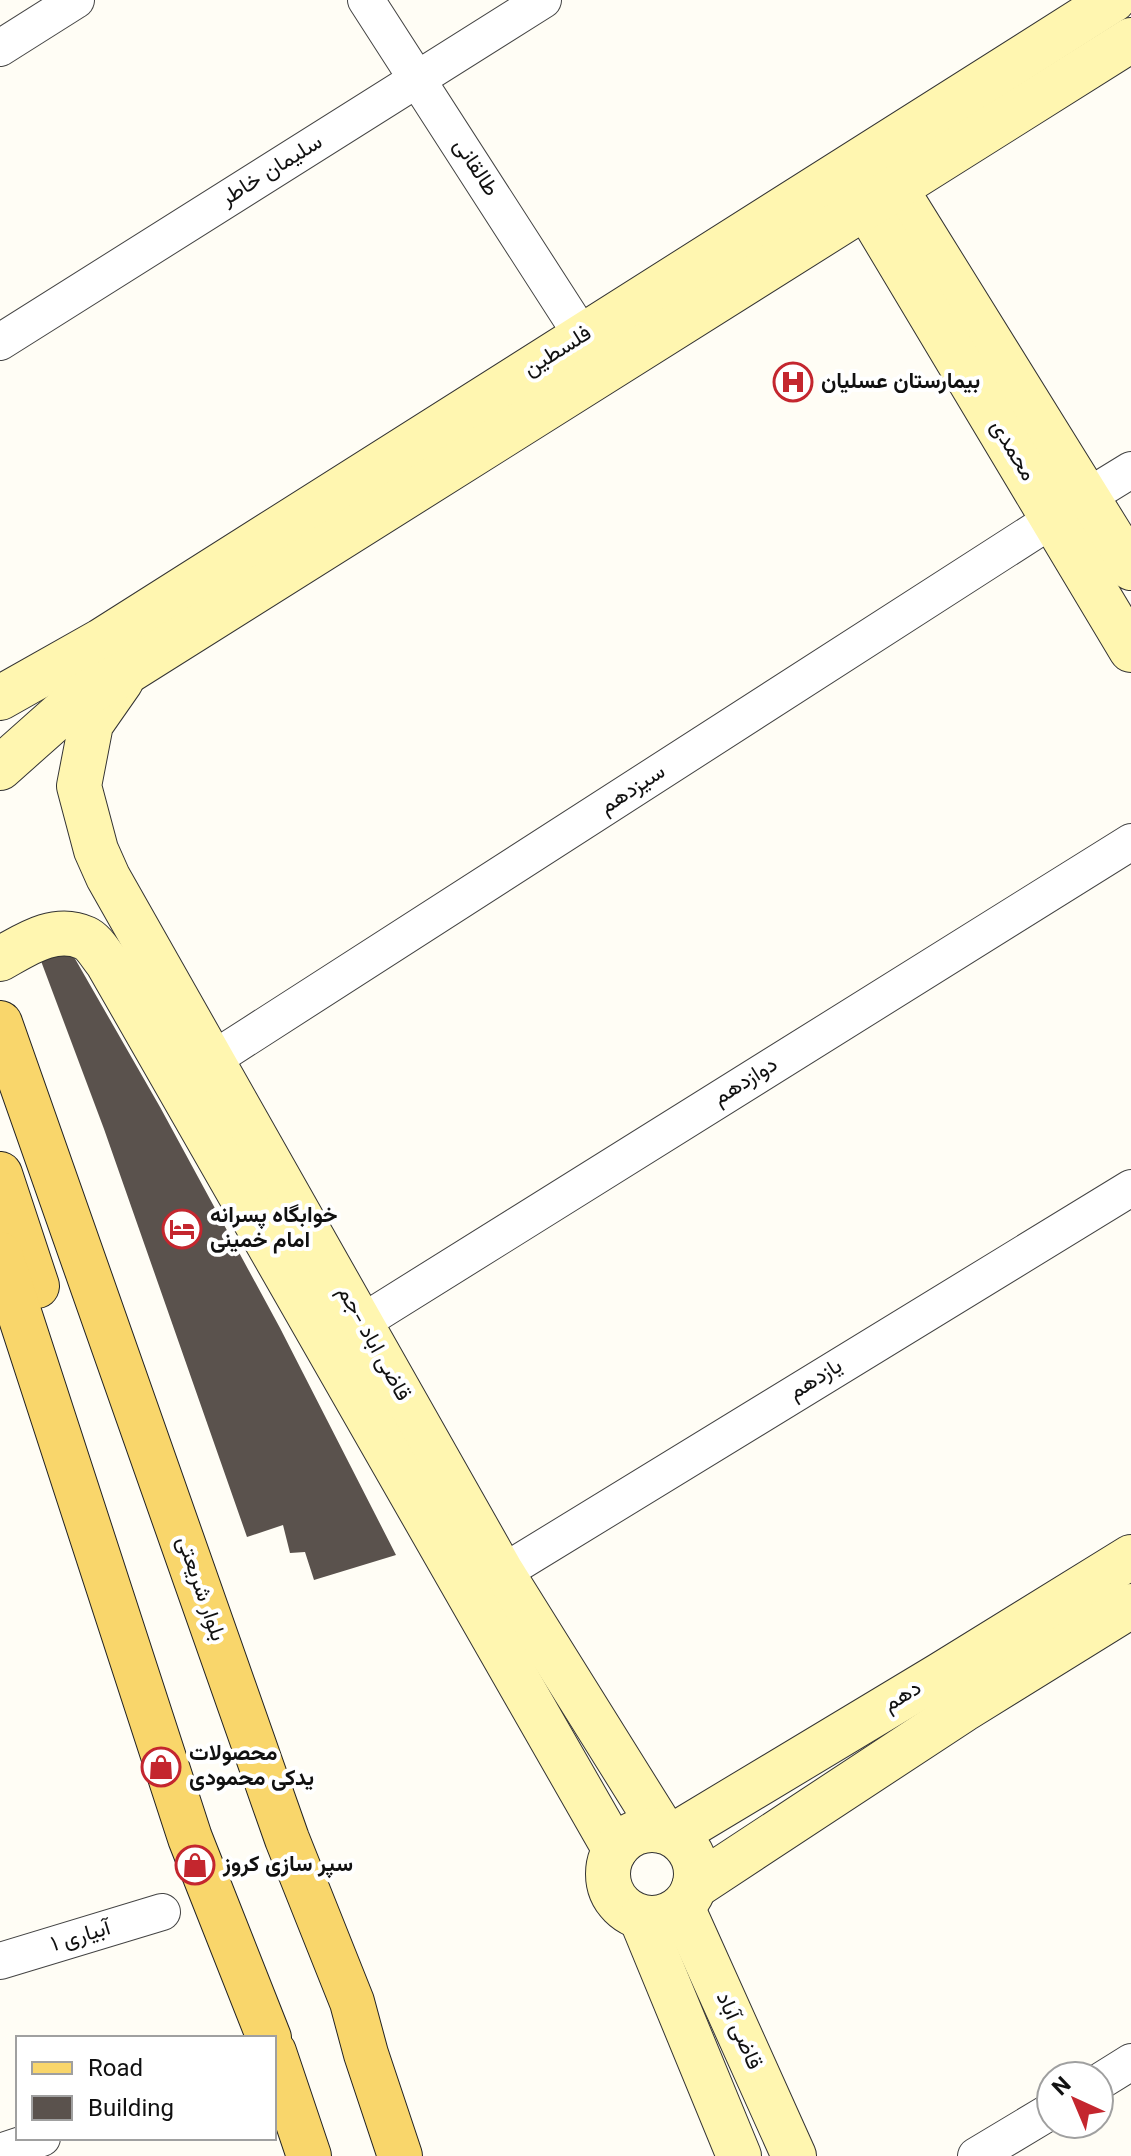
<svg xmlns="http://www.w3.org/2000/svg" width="1131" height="2156" font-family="Georgia,Vazirmatn,serif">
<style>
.building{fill:#5a524d}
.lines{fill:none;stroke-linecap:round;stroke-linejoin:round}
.minor-casing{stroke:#444;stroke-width:38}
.secondary-casing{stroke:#333;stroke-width:46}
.primary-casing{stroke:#222;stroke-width:46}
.minor{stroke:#fff;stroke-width:36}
.secondary{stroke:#fff6b0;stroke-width:44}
.primary{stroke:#f9d66b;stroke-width:44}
.labels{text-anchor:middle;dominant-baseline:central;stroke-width:8;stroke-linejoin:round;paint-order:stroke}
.street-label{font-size:22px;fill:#111;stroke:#fff}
.poi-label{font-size:22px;font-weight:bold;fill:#111;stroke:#fff;text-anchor:start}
</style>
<rect width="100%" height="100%" fill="#fffdf5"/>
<polygon class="building" points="70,950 160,1107 280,1328 396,1555 314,1580 305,1552 290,1553 283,1525 247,1537 104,1129 41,961"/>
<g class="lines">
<g class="minor-casing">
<g id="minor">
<polyline points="366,0 583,337"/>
<polyline points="0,48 76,0"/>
<polyline points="0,342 543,0"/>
<polyline points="1087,497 1131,470"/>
<polyline points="212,1060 1053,519"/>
<polyline points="361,1323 1131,842"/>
<polyline points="502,1573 1131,1188"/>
<polyline points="0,1961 162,1912"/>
<polyline points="1099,2082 1131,2062"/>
<polyline points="0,2152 42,2138"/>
<polyline points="976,2156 1051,2111"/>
</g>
</g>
<g class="secondary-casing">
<g id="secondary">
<polyline points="879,162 1131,568"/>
<polyline points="851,182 1131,650"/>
<polyline points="121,681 91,724 79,786 96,850 108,877 502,1573 663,1831"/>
<polyline points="0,698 101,641 1113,0"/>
<polyline points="0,768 81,696 127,672 1131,40"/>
<path d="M0,959C25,945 55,924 85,938C94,942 101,955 107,962L615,1850"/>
<circle cx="652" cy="1874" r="44"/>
<polyline points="674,1835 940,1675 1131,1557"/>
<polyline points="694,1887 963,1710 1131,1606"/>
<polyline points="682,1907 794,2156"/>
<polyline points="641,1918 739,2156"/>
</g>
</g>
<g class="primary-casing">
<g id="primary">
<polyline points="0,1023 287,1839 352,2002 366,2054 400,2156"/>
<polyline points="0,1174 37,1286"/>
<polyline points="0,1254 190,1838 269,2038"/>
<polyline points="274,2052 309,2156"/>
</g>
</g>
<use href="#minor" class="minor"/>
<use href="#secondary" class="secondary"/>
<use href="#primary" class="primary"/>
</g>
<defs>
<g id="hospital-ring" transform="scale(2)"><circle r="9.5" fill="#fff" stroke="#c4262e" stroke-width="1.5"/><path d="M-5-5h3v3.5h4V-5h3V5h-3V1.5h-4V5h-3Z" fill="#c4262e"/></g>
<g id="hotel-ring" transform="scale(2)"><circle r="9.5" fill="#fff" stroke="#c4262e" stroke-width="1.5"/><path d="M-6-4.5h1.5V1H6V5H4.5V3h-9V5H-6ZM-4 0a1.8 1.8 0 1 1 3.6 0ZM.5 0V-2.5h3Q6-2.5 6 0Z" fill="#c4262e"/></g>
<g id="shop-ring" transform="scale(2)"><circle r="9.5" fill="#fff" stroke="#c4262e" stroke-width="1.5"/><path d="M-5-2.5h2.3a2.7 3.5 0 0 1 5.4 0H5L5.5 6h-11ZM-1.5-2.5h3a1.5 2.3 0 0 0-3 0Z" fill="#c4262e"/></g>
</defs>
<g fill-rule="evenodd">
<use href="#hospital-ring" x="793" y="382"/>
<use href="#hotel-ring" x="182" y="1229"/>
<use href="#shop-ring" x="161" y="1767"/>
<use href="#shop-ring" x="195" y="1865"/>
</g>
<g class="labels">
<g class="street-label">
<text transform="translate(475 168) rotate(57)">طالقانی</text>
<text transform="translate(272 171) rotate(-32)">سلیمان خاطر</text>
<text transform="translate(558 352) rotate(-32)">فلسطین</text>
<text transform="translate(1012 451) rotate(59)">محمدی</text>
<text transform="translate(633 790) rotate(-33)">سیزدهم</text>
<text transform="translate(746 1082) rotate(-32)">دوازدهم</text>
<text transform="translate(373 1344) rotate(61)">قاضی اباد -جم</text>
<text transform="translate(816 1380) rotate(-32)">یازدهم</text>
<text transform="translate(200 1589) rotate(71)">بلوار شریعتی</text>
<text transform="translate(903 1697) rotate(-31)">دهم</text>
<text transform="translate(81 1937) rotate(-17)">آبیاری ۱</text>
<text transform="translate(738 2031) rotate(66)">قاضی آباد</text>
</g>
<g class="poi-label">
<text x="821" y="382">بیمارستان عسلیان</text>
<text x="210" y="1216">خوابگاه پسرانه<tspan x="210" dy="25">امام خمینی</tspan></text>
<text x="189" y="1754">محصولات<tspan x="189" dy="25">یدکی محمودی</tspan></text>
<text x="223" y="1865">سپر سازی کروز</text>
</g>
</g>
<rect x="16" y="2036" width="260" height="104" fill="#ffffff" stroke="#a0a0a0" stroke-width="2"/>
<rect x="32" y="2062" width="40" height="12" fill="#f9d66b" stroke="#a0a0a0" stroke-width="2"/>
<text x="88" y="2076" font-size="24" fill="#111111">Road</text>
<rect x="32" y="2096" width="40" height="24" fill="#5a524d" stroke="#a0a0a0" stroke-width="2"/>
<text x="88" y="2116" font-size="24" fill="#111111">Building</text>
<g transform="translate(1075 2100) rotate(316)"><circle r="38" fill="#ffffff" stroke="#a0a0a0" stroke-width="2"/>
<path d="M0-6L14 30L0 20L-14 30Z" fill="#c4262e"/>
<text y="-12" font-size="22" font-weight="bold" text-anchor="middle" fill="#111111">N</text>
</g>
</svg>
